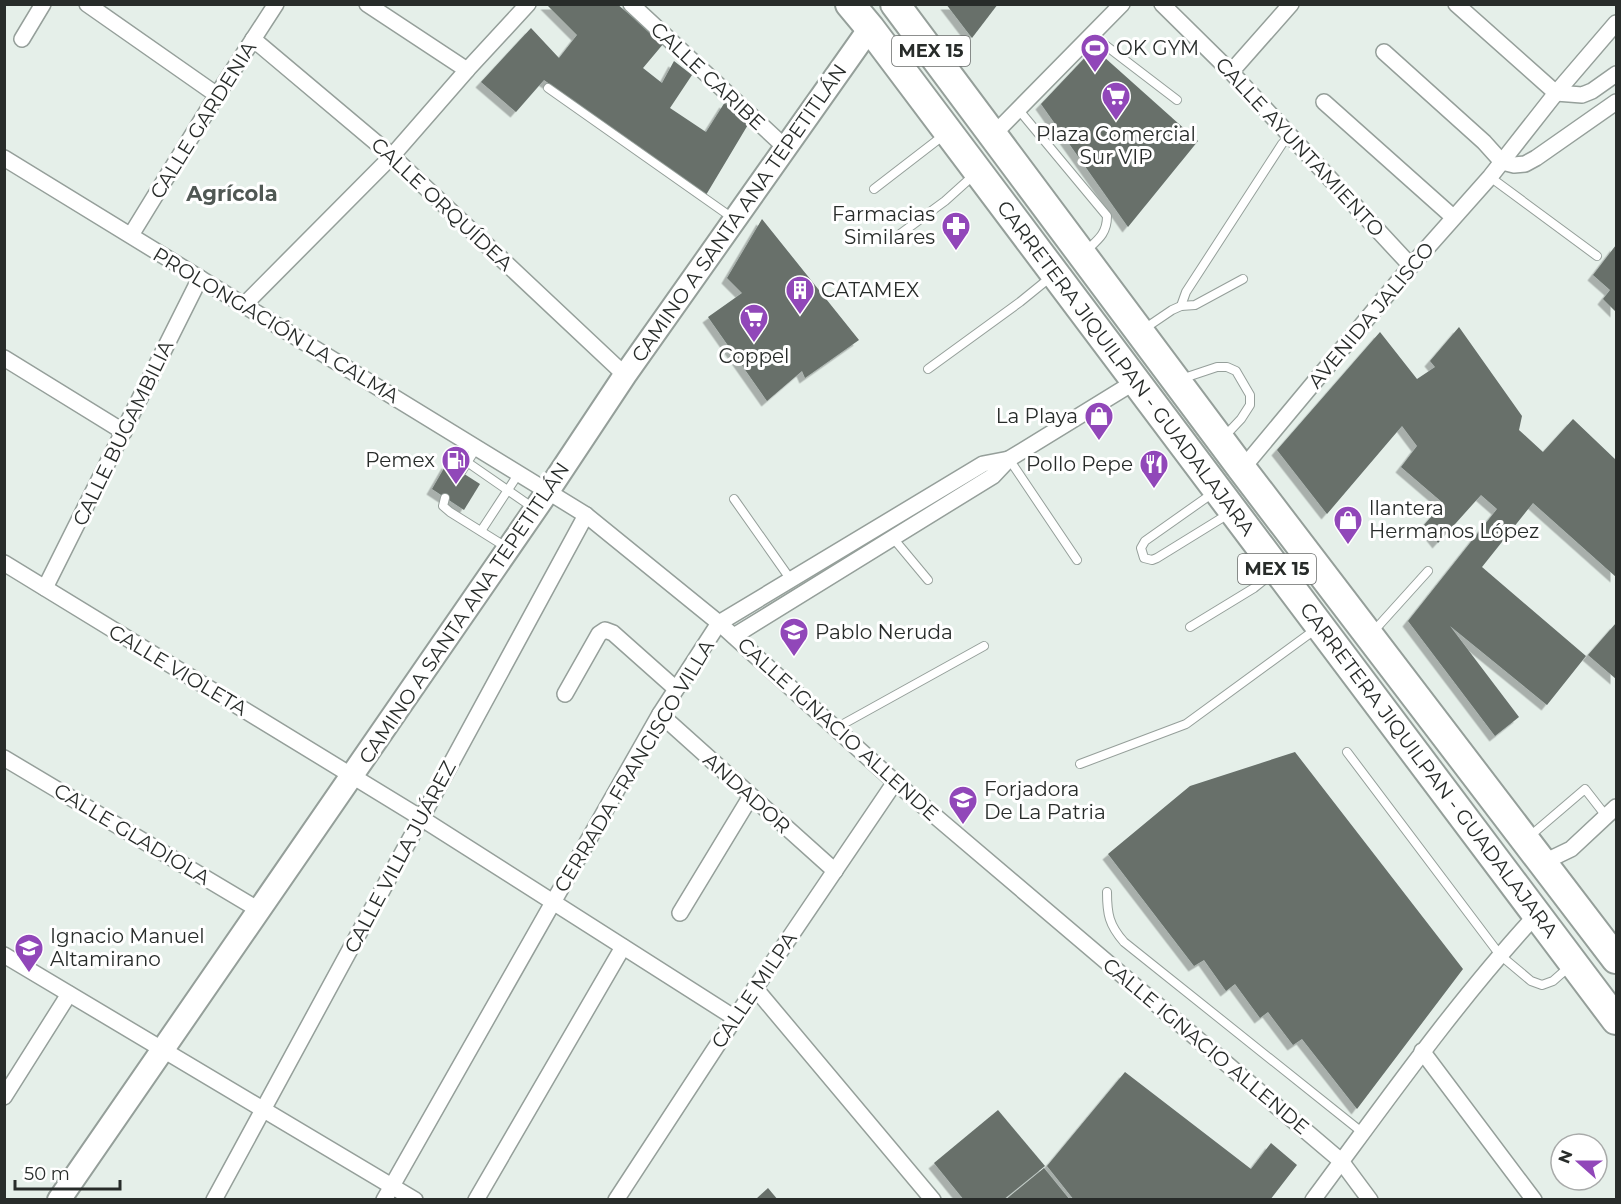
<svg xmlns="http://www.w3.org/2000/svg" width="1621" height="1204" font-family="Montserrat,sans-serif">
<style>
.building{fill:#67706b;filter:url(#shadow)}
.lines{fill:none;stroke-linecap:round;stroke-linejoin:round}
.lane-casing{stroke:#959f9a;stroke-width:10}
.street-casing{stroke:#959f9a;stroke-width:18}
.secondary-casing{stroke:#959f9a;stroke-width:26}
.highway-casing{stroke:#959f9a;stroke-width:32}
.lane{stroke:#fff;stroke-width:8}
.street{stroke:#fff;stroke-width:15}
.secondary{stroke:#fff;stroke-width:22}
.highway{stroke:#fff;stroke-width:28}
.labels{text-anchor:middle;dominant-baseline:central;stroke-width:6;stroke-linejoin:round;paint-order:stroke}
.shield{fill:#fff;stroke:#686b6a;stroke-width:1.5}
.shield-label{font-size:18px;font-weight:bold;fill:#282c2a}
.poi-label{font-size:20px;fill:#282c2a;stroke:#fff;text-anchor:start}
.street-label{font-size:20px;fill:#282c2a;stroke:#fff}
.neighbourhood-label{font-size:21px;font-weight:bold;fill:#505854;stroke:#fff}
</style>
<defs>
<filter id="shadow"><feDropShadow dx="-5.5" dy="5.5" stdDeviation="0" flood-color="#0004"/></filter>
</defs>
<rect width="100%" height="100%" fill="#e5efe9"/>
<g class="building">
<polygon points="546,4 617,4 664,43 643,68 662,83 674,61 692,75 670,108 706,132 725,102 749,123 706,195 544,80 516,112 481,82 531,28 559,58 577,35"/>
<polygon points="946,4 998,4 972,38"/>
<polygon points="1094,48 1198,141 1128,227 1041,104"/>
<polygon points="762,219 859,340 805,378 802,371 767,401 708,317 742,293 727,278"/>
<polygon points="1616,245 1616,312 1603,299 1610,290 1593,275"/>
<polygon points="1459,327 1522,416 1519,430 1543,452 1573,419 1616,460 1616,577 1533,503 1482,567 1586,656 1547,705 1450,626 1519,717 1495,736 1408,621 1497,509 1481,495 1438,543 1424,525 1443,503 1401,467 1417,446 1402,426 1327,514 1277,450 1380,332 1417,379 1435,367 1430,361"/>
<polygon points="447,463 480,484 464,510 432,489"/>
<polygon points="1616,623 1616,679 1588,655"/>
<polygon points="1295,752 1463,969 1357,1109 1302,1039 1293,1045 1268,1012 1260,1018 1235,984 1226,991 1204,960 1194,966 1108,854 1190,786"/>
<polygon points="1125,1072 1251,1169 1271,1143 1297,1165 1270,1200 1074,1200 1047,1166"/>
<polygon points="998,1110 1045,1166 1003,1200 964,1200 934,1163"/>
<polygon points="1044,1168 1070,1200 1005,1200"/>
<polygon points="768,1188 778,1200 755,1200"/>
</g>
<g class="lines">
<g class="lane-casing">
<g id="lane">
<polyline points="1092,35 1177,100"/>
<polyline points="548,88 734,219"/>
<path d="M1018,109L1107,216C1107,233 1099,239 1087,250"/>
<polyline points="1490,177 1597,256"/>
<polyline points="874,189 944,135"/>
<polyline points="896,237 945,201 975,174"/>
<polyline points="1181,306 1186,292 1282,144 1290,135"/>
<polyline points="1144,329 1172,310 1181,306 1195,305 1243,279"/>
<polyline points="928,369 1020,302 1052,276"/>
<polyline points="1181,379 1217,367 1227,367 1236,371 1250,395 1250,405 1241,419 1224,437"/>
<polyline points="1009,459 1077,560"/>
<polyline points="467,462 532,507"/>
<polyline points="461,472 477,447"/>
<polyline points="1213,493 1145,541 1141,548 1144,558 1152,560 1157,558 1230,513"/>
<polyline points="445,498 443,506 450,512 506,547"/>
<polyline points="734,499 791,580"/>
<polyline points="481,531 519,473"/>
<polyline points="893,538 928,580"/>
<polyline points="1190,627 1254,588 1274,572"/>
<polyline points="1372,633 1428,571"/>
<polyline points="836,728 984,646"/>
<polyline points="1347,752 1500,955 1531,981 1542,985 1553,981 1570,966"/>
<polyline points="1080,764 1186,724 1316,629"/>
<polyline points="1530,836 1585,789 1606,816"/>
<path d="M1107,892C1107,914 1109,925 1124,942L1363,1133"/>
</g>
</g>
<g class="street-casing">
<g id="street">
<polyline points="87,4 217,95"/>
<polyline points="367,4 467,70"/>
<polyline points="631,4 786,148"/>
<polyline points="1162,4 1231,72 1411,266"/>
<polyline points="1456,4 1556,93"/>
<polyline points="22,39 43,4"/>
<polyline points="253,39 392,156 625,375"/>
<polyline points="1384,52 1484,142 1502,162 1514,165 1525,164 1536,158 1616,102"/>
<polyline points="1231,72 1291,4"/>
<polyline points="1556,93 1582,95 1592,91 1616,74"/>
<polyline points="1324,102 1453,217"/>
<polyline points="992,136 1122,4"/>
<polyline points="4,158 586,515 719,623 895,782 1341,1161 1370,1200"/>
<polyline points="131,235 217,95 276,4"/>
<polyline points="244,305 392,156 467,70 528,4"/>
<polyline points="4,358 124,432"/>
<polyline points="1242,469 1411,266 1490,177 1556,93 1616,23"/>
<polyline points="4,563 421,818 735,1018"/>
<polyline points="45,588 200,278"/>
<polyline points="734,636 993,476 1009,459 1136,381"/>
<polyline points="565,694 599,634 605,630 613,633 676,689"/>
<polyline points="660,714 835,871"/>
<polyline points="4,758 259,910"/>
<polyline points="1544,862 1571,849 1616,807"/>
<polyline points="680,913 751,796"/>
<polyline points="4,955 415,1200"/>
<polyline points="755,988 933,1200"/>
<polyline points="1422,1051 1534,1200"/>
<polyline points="4,1097 69,994"/>
<polyline points="214,1200 586,515"/>
<polyline points="384,1200 660,714 719,623 983,464 1009,459"/>
<polyline points="476,1200 623,947"/>
<polyline points="616,1200 735,1018 895,782"/>
<path d="M1313,1200C1385,1103 1455,1003 1537,914"/>
</g>
</g>
<g class="secondary-casing">
<polyline id="secondary" points="59,1200 548,491 625,375 870,28"/>
</g>
<g class="highway-casing">
<g id="highway">
<polyline points="850,4 870,28 1616,1020"/>
<polyline points="895,4 1242,469 1616,959"/>
</g>
</g>
<use href="#lane" class="lane"/>
<use href="#street" class="street"/>
<use href="#secondary" class="secondary"/>
<use href="#highway" class="highway"/>
</g>
<defs>
<g id="stadium-pin" transform="scale(1.5)"><path d="M0 17L-7.5 6A9.5 9.5 0 1 1 7.5 6Z" fill="#9147b9" stroke="#fff"/><path d="M0-5a6.5 5 0 1 0 0 10a6.5 5 0 1 0 0-10ZM-3.5-1.8h7v3.6h-7Z" fill="#fff"/></g>
<g id="supermarket-pin" transform="scale(1.5)"><path d="M0 17L-7.5 6A9.5 9.5 0 1 1 7.5 6Z" fill="#9147b9" stroke="#fff"/><path d="M-6-5.5h2.5l.6 2H6L4.5 2H-2.5L-4.4-4H-6ZM-1.5 3.2a1.3 1.3 0 1 0 .1 0ZM3 3.2a1.3 1.3 0 1 0 .1 0Z" fill="#fff"/></g>
<g id="pharmacy-pin" transform="scale(1.5)"><path d="M0 17L-7.5 6A9.5 9.5 0 1 1 7.5 6Z" fill="#9147b9" stroke="#fff"/><path d="M-2-6h4v4h4v4h-4v4h-4v-4h-4v-4h4Z" fill="#fff"/></g>
<g id="building-pin" transform="scale(1.5)"><path d="M0 17L-7.5 6A9.5 9.5 0 1 1 7.5 6Z" fill="#9147b9" stroke="#fff"/><path d="M-4-6H4V6H1V3H-1V6H-4ZM-2.5-4.3h1.7v1.8h-1.7ZM.8-4.3h1.7v1.8H.8ZM-2.5-1h1.7V.8h-1.7ZM.8-1h1.7V.8H.8Z" fill="#fff"/></g>
<g id="shop-pin" transform="scale(1.5)"><path d="M0 17L-7.5 6A9.5 9.5 0 1 1 7.5 6Z" fill="#9147b9" stroke="#fff"/><path d="M-5-2.5h2.3a2.7 3.5 0 0 1 5.4 0H5L5.5 6h-11ZM-1.5-2.5h3a1.5 2.3 0 0 0-3 0Z" fill="#fff"/></g>
<g id="fuel-pin" transform="scale(1.5)"><path d="M0 17L-7.5 6A9.5 9.5 0 1 1 7.5 6Z" fill="#9147b9" stroke="#fff"/><path d="M-5.5-6h7V0h2V4h1.3V-2.5L3-4.5l.8-.8L6-3V5H2.5V1h-1V6h-7ZM-4.2-4.7v3.2H.2V-4.7Z" fill="#fff"/></g>
<g id="restaurant-pin" transform="scale(1.5)"><path d="M0 17L-7.5 6A9.5 9.5 0 1 1 7.5 6Z" fill="#9147b9" stroke="#fff"/><path d="M-5-6h1v4h1v-4h1v4h1v-4h1v5L-1.5 .5V6h-2V.5L-5-1ZM5-6V6H3V1.5H1.5Q1.5-4 5-6Z" fill="#fff"/></g>
<g id="school-pin" transform="scale(1.5)"><path d="M0 17L-7.5 6A9.5 9.5 0 1 1 7.5 6Z" fill="#9147b9" stroke="#fff"/><path d="M0-5L7-2L0 1L-7-2ZM-4 1L0 2.5L4 1V4Q0 6-4 4Z" fill="#fff"/></g>
</defs>
<g fill-rule="evenodd">
<use href="#stadium-pin" x="1095" y="48"/>
<use href="#supermarket-pin" x="1116" y="96"/>
<use href="#pharmacy-pin" x="956" y="226"/>
<use href="#building-pin" x="800" y="290"/>
<use href="#supermarket-pin" x="754" y="318"/>
<use href="#shop-pin" x="1099" y="416"/>
<use href="#fuel-pin" x="456" y="460"/>
<use href="#restaurant-pin" x="1154" y="464"/>
<use href="#shop-pin" x="1348" y="520"/>
<use href="#school-pin" x="794" y="632"/>
<use href="#school-pin" x="963" y="800"/>
<use href="#school-pin" x="29" y="948"/>
</g>
<g class="labels">
<g class="shield">
<rect x="892" y="36" width="78" height="30" rx="4.5"/>
<rect x="1238" y="554" width="78" height="30" rx="4.5"/>
</g>
<g class="shield-label">
<text x="931" y="51">MEX 15</text>
<text x="1277" y="569">MEX 15</text>
</g>
<g class="poi-label">
<text x="1116" y="48">OK GYM</text>
<text x="1116" y="134" text-anchor="middle">Plaza Comercial<tspan x="1116" dy="23">Sur VIP</tspan></text>
<text x="935" y="214" text-anchor="end">Farmacias<tspan x="935" dy="23">Similares</tspan></text>
<text x="821" y="290">CATAMEX</text>
<text x="754" y="356" text-anchor="middle">Coppel</text>
<text x="1078" y="416" text-anchor="end">La Playa</text>
<text x="435" y="460" text-anchor="end">Pemex</text>
<text x="1133" y="464" text-anchor="end">Pollo Pepe</text>
<text x="1369" y="508">llantera<tspan x="1369" dy="23">Hermanos López</tspan></text>
<text x="815" y="632">Pablo Neruda</text>
<text x="984" y="789">Forjadora<tspan x="984" dy="23">De La Patria</tspan></text>
<text x="50" y="936">Ignacio Manuel<tspan x="50" dy="23">Altamirano</tspan></text>
</g>
<g class="street-label">
<text transform="translate(708 76) rotate(43)">CALLE CARIBE</text>
<text transform="translate(203 120) rotate(-58)">CALLE GARDENIA</text>
<text transform="translate(1300 147) rotate(47)">CALLE AYUNTAMIENTO</text>
<text transform="translate(442 204) rotate(43)">CALLE ORQUÍDEA</text>
<text transform="translate(739 213) rotate(-55)">CAMINO A SANTA ANA TEPETITLÁN</text>
<text transform="translate(1371 315) rotate(-50)">AVENIDA JALISCO</text>
<text transform="translate(276 325) rotate(31)">PROLONGACIÓN LA CALMA</text>
<text transform="translate(1126 368) rotate(53)">CARRETERA JIQUILPAN - GUADALAJARA</text>
<text transform="translate(123 433) rotate(-64)">CALLE BUGAMBILIA</text>
<text transform="translate(464 613) rotate(-56)">CAMINO A SANTA ANA TEPETITLÁN</text>
<text transform="translate(178 670) rotate(31)">CALLE VIOLETA</text>
<text transform="translate(838 729) rotate(42)">CALLE IGNACIO ALLENDE</text>
<text transform="translate(634 766) rotate(-59)">CERRADA FRANCISCO VILLA</text>
<text transform="translate(1429 770) rotate(53)">CARRETERA JIQUILPAN - GUADALAJARA</text>
<text transform="translate(747 793) rotate(42)">ANDADOR</text>
<text transform="translate(132 834) rotate(31)">CALLE GLADIOLA</text>
<text transform="translate(400 857) rotate(-62)">CALLE VILLA JUÁREZ</text>
<text transform="translate(754 990) rotate(-56)">CALLE MILPA</text>
<text transform="translate(1206 1046) rotate(40)">CALLE IGNACIO ALLENDE</text>
</g>
<g class="neighbourhood-label">
<text x="232" y="193">Agrícola</text>
</g>
</g>
<rect width="1621" height="1204" fill="none" stroke="#282c2a" stroke-width="12"/>
<g transform="translate(1579 1162) rotate(291)"><circle r="28" fill="#ffffff" stroke="#a9abaa" stroke-width="1.5"/>
<path d="M0-4.5L10 22L0 15L-10 22Z" fill="#9147b9"/>
<text y="-9" font-size="16" font-weight="bold" text-anchor="middle" fill="#282c2a">N</text>
</g>
<path d="M15 1180v9h105v-9" fill="none" stroke="#282c2a" stroke-width="3"/>
<text x="24" y="1180" font-size="18" fill="#282c2a" stroke="#ffffff" stroke-width="4.5" paint-order="stroke">50 m</text>
</svg>
